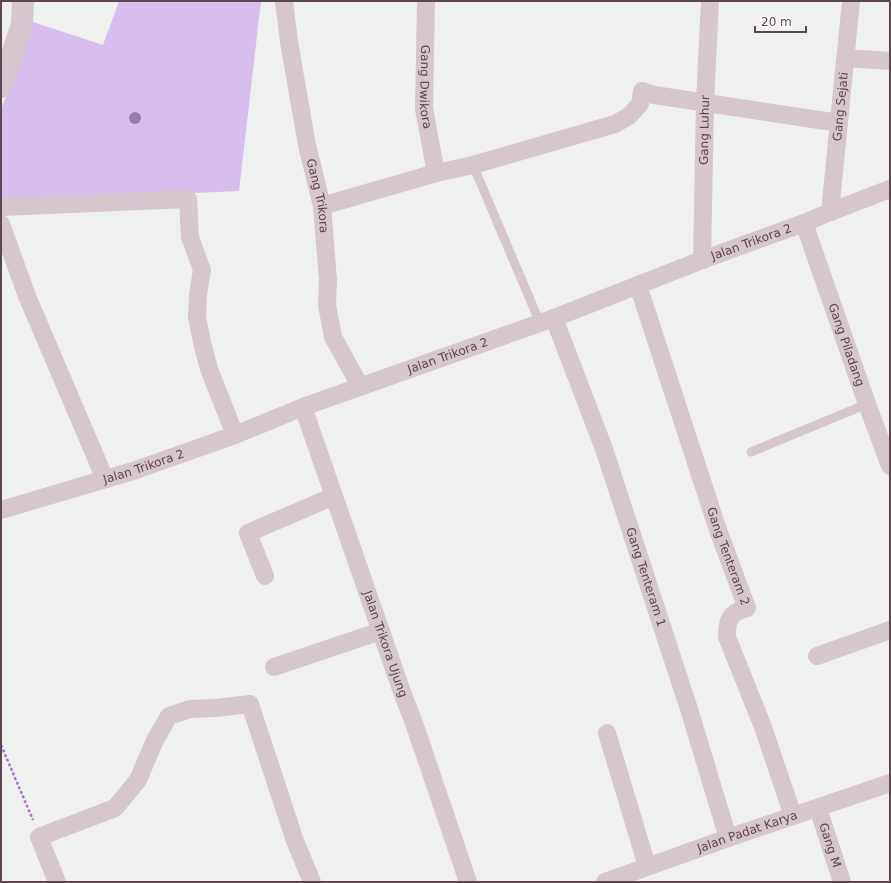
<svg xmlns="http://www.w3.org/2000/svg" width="891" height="883" font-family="'DejaVu Sans',sans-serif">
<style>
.green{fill:#d6beee}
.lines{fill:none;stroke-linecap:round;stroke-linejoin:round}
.path{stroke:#ab77cc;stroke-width:2.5;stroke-dasharray:3 2;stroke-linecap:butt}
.service{stroke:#d6c6cd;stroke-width:9}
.minor{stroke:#d6c6cd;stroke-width:18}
.tertiary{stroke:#d6c6cd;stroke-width:22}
.tree{fill:#9b7ab0}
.labels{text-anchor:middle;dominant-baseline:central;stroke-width:3;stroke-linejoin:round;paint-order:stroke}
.street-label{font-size:12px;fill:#5c4750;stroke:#fff}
</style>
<rect width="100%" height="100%" fill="#eff1ef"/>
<polygon class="green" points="119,1 261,1 239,191 1,202 1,109 20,63 33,22 103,45"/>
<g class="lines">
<polyline class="path" points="1,745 33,820"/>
<g class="service">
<polyline points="473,165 540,323"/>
<polyline points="751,452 867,404"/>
</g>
<g class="minor">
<path id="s1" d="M284,1L289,42L307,145L322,206L328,280L327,305L333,337L360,386"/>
<path id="s2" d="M426,1L424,109L436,173"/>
<polyline points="846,58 890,61"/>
<polyline points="322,206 436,173 473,165 615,124 629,116 640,104 642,91 654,95 839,123"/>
<polyline points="1,207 188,199 190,237 202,270 198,294 197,317 202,342 209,369 235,435"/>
<path id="s3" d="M830,212L851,1"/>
<path id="s4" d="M804,223L867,404L890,466"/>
<polyline points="1,224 27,296 105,479"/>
<path id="s5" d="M702,260L705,102L710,1"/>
<path id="s6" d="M638,285L718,530L747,608C729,613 727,620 727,637L763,727L793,816"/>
<path id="s7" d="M554,318L604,449L689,709L728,838"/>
<path id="s8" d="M303,407L402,692L414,723L468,882"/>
<path id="s9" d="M1,510L133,471L235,435L303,407L554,318L702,260L804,223L830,212L890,189"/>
<polyline points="265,576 248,533 334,496"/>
<polyline points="817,656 890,630"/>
<polyline points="274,667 381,631"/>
<polyline points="607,733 647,866"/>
<path id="s10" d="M818,808L842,882"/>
<polyline points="57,882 39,837 115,808 138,780 155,740 169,716 190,709 215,708 250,704 295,841 312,882"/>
<path id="s11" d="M605,882L728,838L890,783"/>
</g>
<polyline class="tertiary" points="1,87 22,24 23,1"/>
</g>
<circle class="tree" cx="135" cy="118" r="6"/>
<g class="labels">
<g class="street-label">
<text stroke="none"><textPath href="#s2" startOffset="86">Gang Dwikora</textPath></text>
<text stroke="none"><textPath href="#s3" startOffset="106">Gang Sejati</textPath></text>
<text stroke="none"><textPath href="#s5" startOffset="130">Gang Luhur</textPath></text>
<text stroke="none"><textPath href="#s1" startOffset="198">Gang Trikora</textPath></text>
<text stroke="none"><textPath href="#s9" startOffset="797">Jalan Trikora 2</textPath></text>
<text stroke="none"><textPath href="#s4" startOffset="129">Gang Piladang</textPath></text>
<text stroke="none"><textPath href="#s9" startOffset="473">Jalan Trikora 2</textPath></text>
<text stroke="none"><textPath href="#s9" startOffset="149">Jalan Trikora 2</textPath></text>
<text stroke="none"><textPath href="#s6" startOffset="286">Gang Tenteram 2</textPath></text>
<text stroke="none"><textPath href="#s7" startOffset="275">Gang Tenteram 1</textPath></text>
<text stroke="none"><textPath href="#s8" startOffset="251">Jalan Trikora Ujung</textPath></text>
<text stroke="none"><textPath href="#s11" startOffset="151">Jalan Padat Karya</textPath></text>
<text stroke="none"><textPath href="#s10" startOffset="39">Gang M</textPath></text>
</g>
</g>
<rect width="891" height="883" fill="none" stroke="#5c4750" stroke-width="4"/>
<path d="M755 26v6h51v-6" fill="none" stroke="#5c4750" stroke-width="2"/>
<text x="761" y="26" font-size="12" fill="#5c4750" stroke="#ffffff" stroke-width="3" paint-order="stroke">20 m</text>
</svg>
